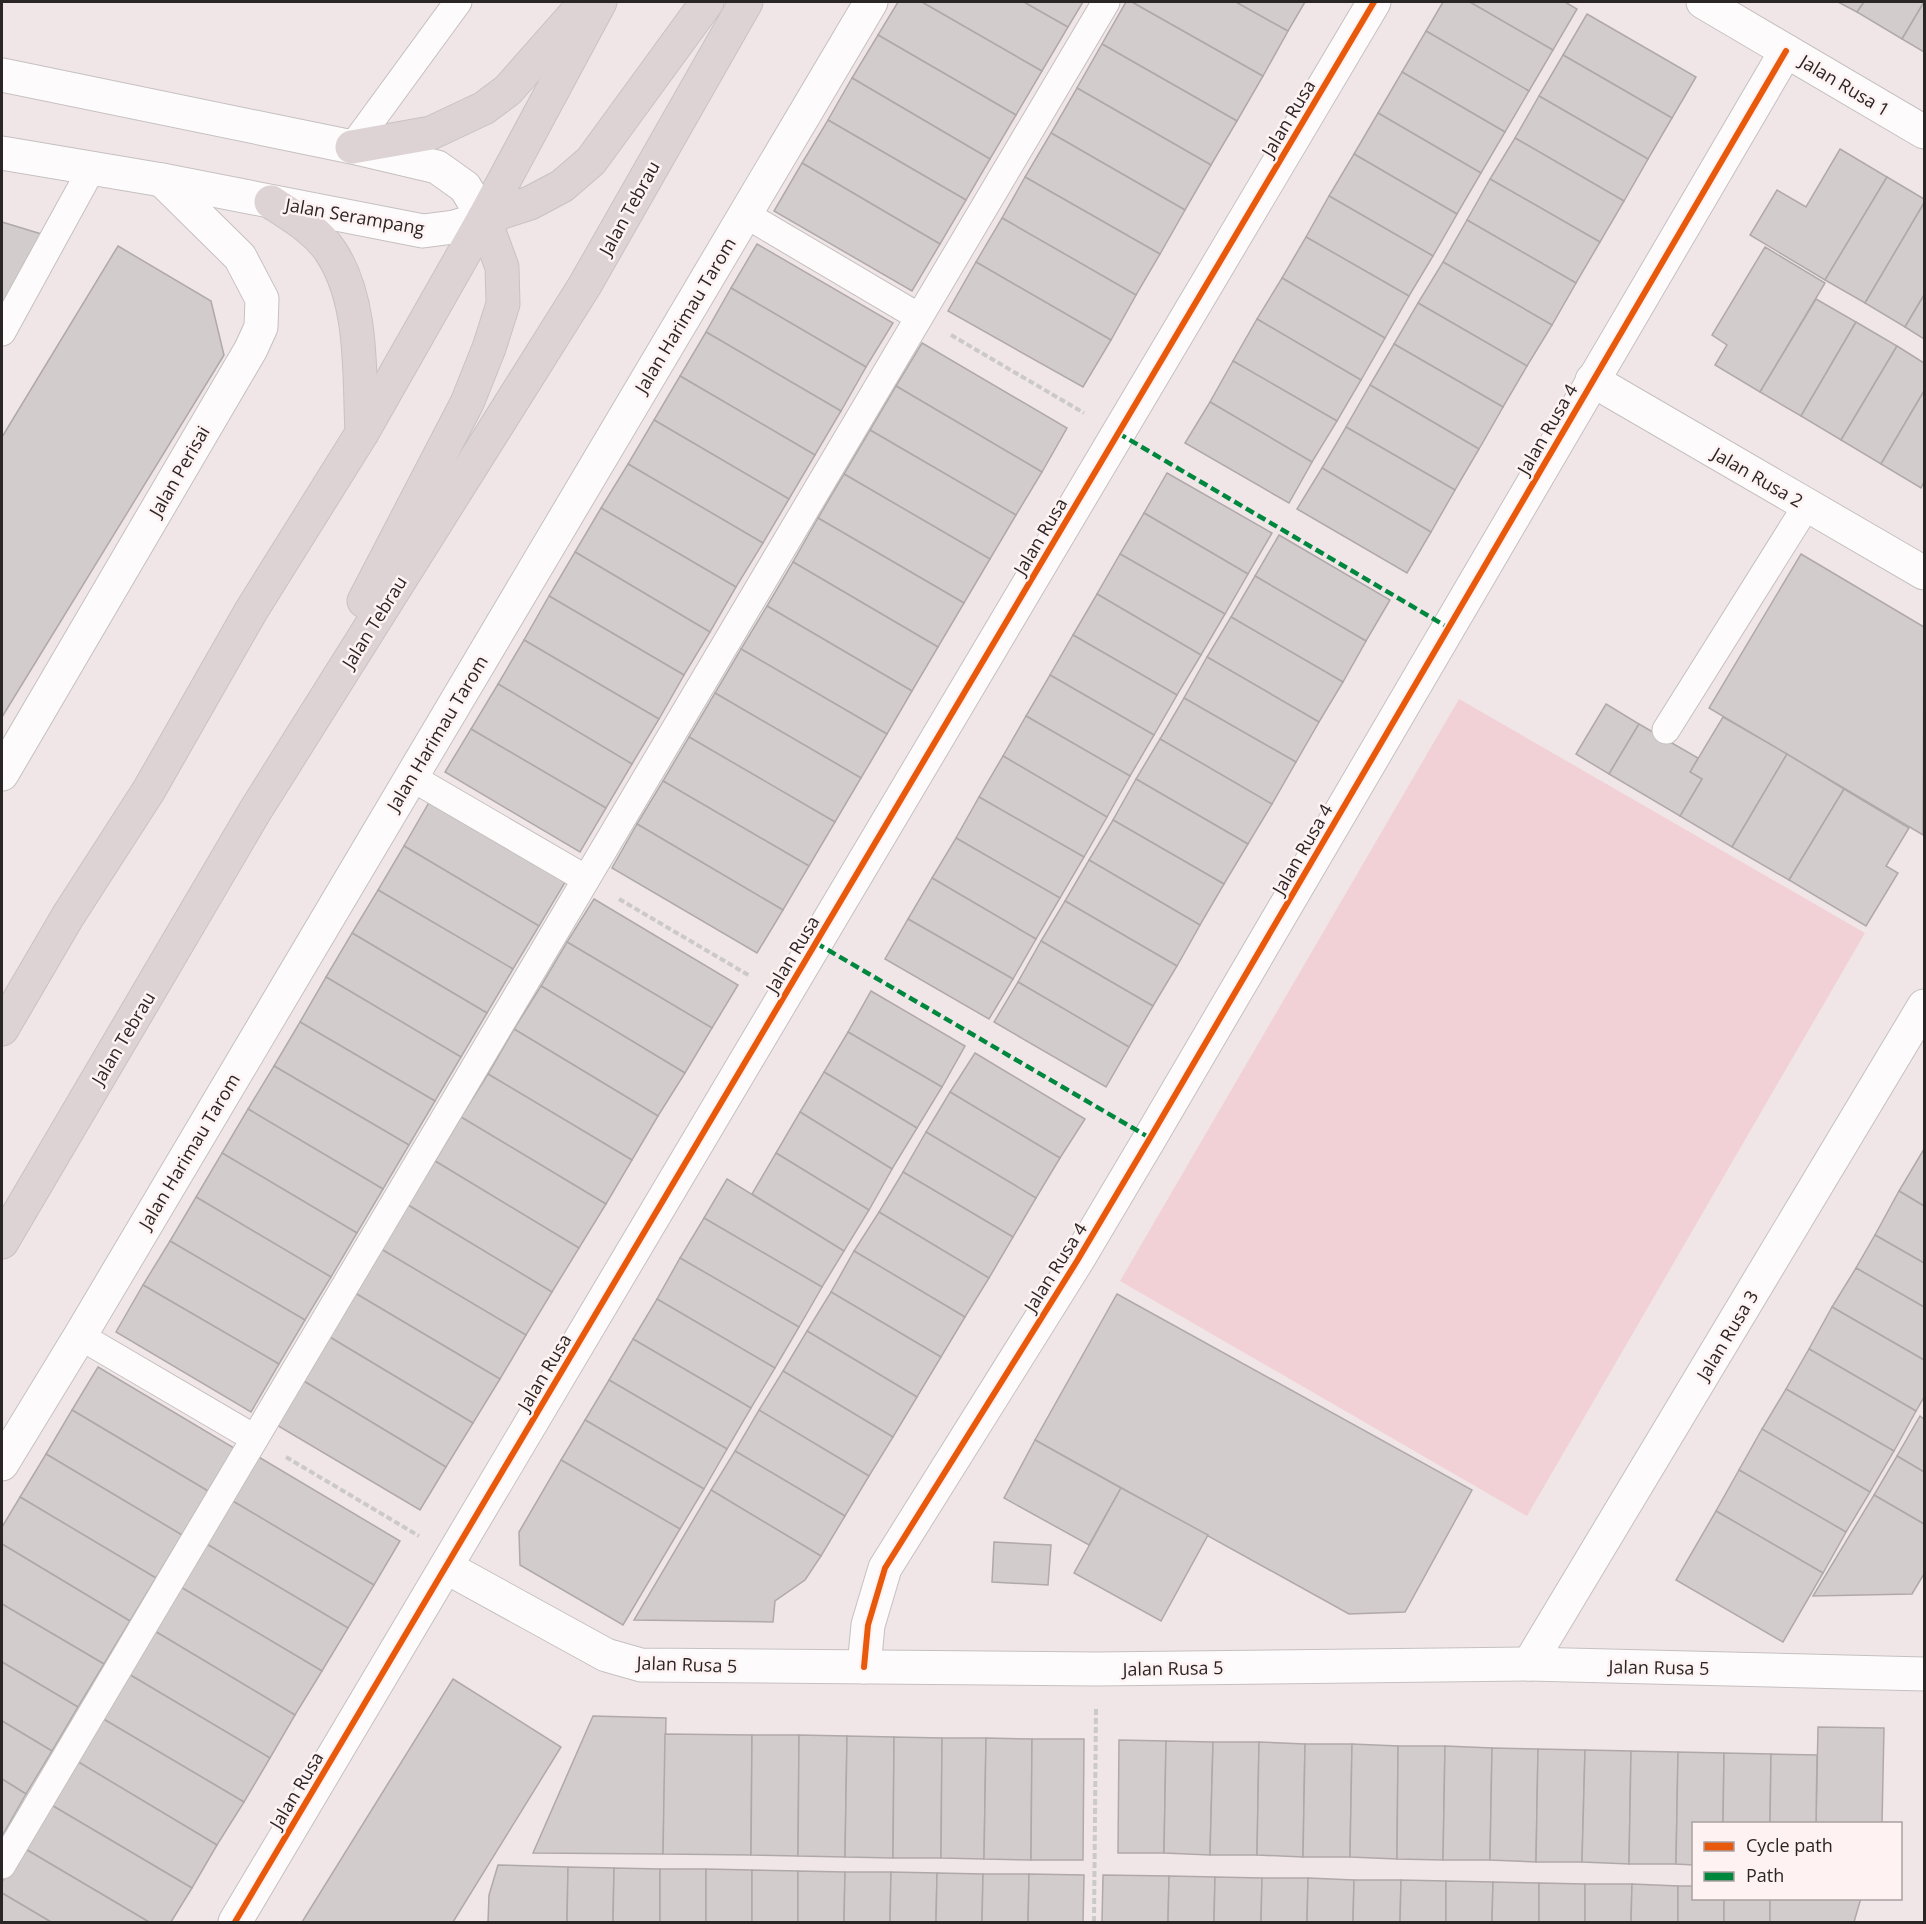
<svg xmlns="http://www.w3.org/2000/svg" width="1926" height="1924" font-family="'Open Sans',sans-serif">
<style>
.green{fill:#f1d1d5}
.building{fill:#d2cccc;stroke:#b0a9aa;stroke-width:1.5}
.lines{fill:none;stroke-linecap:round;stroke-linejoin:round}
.lane-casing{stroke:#c6c0c0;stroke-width:29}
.street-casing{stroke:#c6c0c0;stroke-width:35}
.secondary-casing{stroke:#c6c0c0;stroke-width:35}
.highway-casing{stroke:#c7c3c3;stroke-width:35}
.path{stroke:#ccc9c9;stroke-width:4;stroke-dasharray:6 3;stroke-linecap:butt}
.lane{stroke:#fdfbfc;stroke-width:27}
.street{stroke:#fdfbfc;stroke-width:33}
.secondary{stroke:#fdfbfc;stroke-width:33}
.highway{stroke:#ddd2d4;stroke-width:33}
.quiet{stroke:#00873e;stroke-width:4.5;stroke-dasharray:9 4.5;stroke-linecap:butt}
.cycleway-casing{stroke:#fef2f2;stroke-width:10}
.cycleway{stroke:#e8590c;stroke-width:6}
.labels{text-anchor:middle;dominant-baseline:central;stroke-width:5;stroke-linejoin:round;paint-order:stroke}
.street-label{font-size:18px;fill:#2b2626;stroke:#fef2f2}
</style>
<rect width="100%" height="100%" fill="#f0e6e8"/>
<polygon class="green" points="1459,699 1865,933 1527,1516 1120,1281"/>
<g class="building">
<polygon points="898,2 922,2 1042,71 1016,115 878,35"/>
<polygon points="922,2 1024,2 1068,27 1042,71"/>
<polygon points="1024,2 1083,2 1068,27"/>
<polygon points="1126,2 1132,2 1263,76 1237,121 1102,44"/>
<polygon points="1132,2 1236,2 1288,31 1263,76"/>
<polygon points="1236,2 1305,2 1288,31"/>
<polygon points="1443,2 1470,2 1553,50 1529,91 1426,31"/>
<polygon points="1470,2 1565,2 1577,9 1553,50"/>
<polygon points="1838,2 1864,2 1857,12"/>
<polygon points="1864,2 1924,2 1902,39 1857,12"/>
<polygon points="1924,2 1924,52 1902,39"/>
<polygon points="1587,14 1696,77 1672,118 1563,55"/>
<polygon points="1426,31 1529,91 1505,132 1402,72"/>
<polygon points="878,35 1016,115 990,159 852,78"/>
<polygon points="1102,44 1237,121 1211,165 1077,88"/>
<polygon points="1563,55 1672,118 1648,159 1539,96"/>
<polygon points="1402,72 1505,132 1481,173 1378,113"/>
<polygon points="852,78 990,159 966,200 828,120"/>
<polygon points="1077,88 1211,165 1185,210 1051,133"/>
<polygon points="1539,96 1648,159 1624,201 1515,138"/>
<polygon points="1378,113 1481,173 1457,214 1354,154"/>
<polygon points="828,120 966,200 940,244 802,163"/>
<polygon points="1051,133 1185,210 1160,254 1025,177"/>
<polygon points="1515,138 1624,201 1600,242 1490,179"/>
<polygon points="1840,149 1887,177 1825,280 1750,235 1777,190 1806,207"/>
<polygon points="1354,154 1457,214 1433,256 1329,196"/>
<polygon points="802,163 940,244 912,291 774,211"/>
<polygon points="1025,177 1160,254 1136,295 1002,218"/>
<polygon points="1887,177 1924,199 1924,203 1865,303 1825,280"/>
<polygon points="1490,179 1600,242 1576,283 1467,220"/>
<polygon points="1329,196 1433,256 1409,296 1306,237"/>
<polygon points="1924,203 1924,295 1905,327 1865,303"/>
<polygon points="1002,218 1136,295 1111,340 976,262"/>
<polygon points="1467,220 1576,283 1552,325 1443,262"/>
<polygon points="2,222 48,236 2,315"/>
<polygon points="1306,237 1409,296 1385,338 1282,278"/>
<polygon points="757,244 893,323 866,367 731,288"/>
<polygon points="118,246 211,301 224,355 2,717 2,437"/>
<polygon points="1765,247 1825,283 1760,392 1715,365 1727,345 1712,335"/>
<polygon points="976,262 1111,340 1083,387 948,311"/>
<polygon points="1443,262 1552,325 1527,366 1418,303"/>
<polygon points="1282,278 1385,338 1361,380 1257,319"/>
<polygon points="731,288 866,367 841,411 706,332"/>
<polygon points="1924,295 1924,339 1905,327"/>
<polygon points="1816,299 1856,322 1801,416 1760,392"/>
<polygon points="1418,303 1527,366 1503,407 1394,344"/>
<polygon points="1257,319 1361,380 1337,421 1233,361"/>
<polygon points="1856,322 1897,346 1841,440 1801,416"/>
<polygon points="706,332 841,411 815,455 680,376"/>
<polygon points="922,343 1067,428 1042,472 896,386"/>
<polygon points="1394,344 1503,407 1479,449 1370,385"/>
<polygon points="1897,346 1924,363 1924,391 1881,464 1841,440"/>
<polygon points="1233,361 1337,421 1312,462 1210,402"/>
<polygon points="680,376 815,455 789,499 654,420"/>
<polygon points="1370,385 1479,449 1455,490 1346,427"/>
<polygon points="896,386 1042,472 1016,515 870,430"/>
<polygon points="1924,391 1924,482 1921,488 1881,464"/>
<polygon points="1210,402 1312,462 1289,503 1185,443"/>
<polygon points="654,420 789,499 763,543 628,464"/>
<polygon points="1346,427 1455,490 1431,532 1322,468"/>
<polygon points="870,430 1016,515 990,559 844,474"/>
<polygon points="628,464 763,543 736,587 601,508"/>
<polygon points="1322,468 1431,532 1407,573 1297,509"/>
<polygon points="1167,473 1272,533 1248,574 1144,513"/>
<polygon points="844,474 990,559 964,603 818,518"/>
<polygon points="601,508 736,587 710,632 575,552"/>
<polygon points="1144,513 1248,574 1225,614 1120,554"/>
<polygon points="818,518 964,603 938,647 793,562"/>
<polygon points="1279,535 1390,600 1366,641 1255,576"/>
<polygon points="575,552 710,632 684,675 549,596"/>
<polygon points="1120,554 1225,614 1201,655 1097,594"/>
<polygon points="1801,554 1924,627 1923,835 1709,708"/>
<polygon points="793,562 938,647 912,691 767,606"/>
<polygon points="1255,576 1366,641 1343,682 1231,617"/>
<polygon points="1097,594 1201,655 1177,695 1073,635"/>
<polygon points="549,596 684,675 659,719 524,640"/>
<polygon points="767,606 912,691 887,734 741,649"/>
<polygon points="1231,617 1343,682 1319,722 1207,657"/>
<polygon points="1073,635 1177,695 1154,735 1050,675"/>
<polygon points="524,640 659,719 632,764 498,684"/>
<polygon points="741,649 887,734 861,778 715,693"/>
<polygon points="1207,657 1319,722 1296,762 1184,698"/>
<polygon points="1050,675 1154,735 1130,776 1026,716"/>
<polygon points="498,684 632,764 606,808 471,729"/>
<polygon points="715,693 861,778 835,822 689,737"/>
<polygon points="1184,698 1296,762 1272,804 1160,739"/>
<polygon points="1606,704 1639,724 1609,774 1576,754"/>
<polygon points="1026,716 1130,776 1107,817 1003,756"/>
<polygon points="1723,717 1787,754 1732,847 1680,816 1702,779 1690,772"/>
<polygon points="1639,724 1698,758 1690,772 1702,779 1680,816 1609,774"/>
<polygon points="471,729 606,808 580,852 445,772"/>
<polygon points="689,737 835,822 809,866 663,781"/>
<polygon points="1160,739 1272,804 1248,844 1136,779"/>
<polygon points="1787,754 1844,789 1789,880 1732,847"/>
<polygon points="1003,756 1107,817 1084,857 979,797"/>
<polygon points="1136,779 1248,844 1224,884 1113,820"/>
<polygon points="663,781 809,866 783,910 637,824"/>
<polygon points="1844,789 1909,828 1886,866 1898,873 1866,926 1789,880"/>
<polygon points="979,797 1084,857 1060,898 956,838"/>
<polygon points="431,799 567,879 539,926 404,846"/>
<polygon points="1113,820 1224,884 1200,925 1089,860"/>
<polygon points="637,824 783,910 757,953 612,868"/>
<polygon points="956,838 1060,898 1036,939 932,878"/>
<polygon points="404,846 539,926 513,969 378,890"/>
<polygon points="1089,860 1200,925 1177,966 1065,901"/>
<polygon points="932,878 1036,939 1013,979 908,919"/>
<polygon points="378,890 513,969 487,1013 352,933"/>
<polygon points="594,899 738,985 712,1028 567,942"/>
<polygon points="1065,901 1177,966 1153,1006 1041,941"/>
<polygon points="908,919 1013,979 989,1019 885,959"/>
<polygon points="352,933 487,1013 461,1057 326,977"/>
<polygon points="1041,941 1153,1006 1129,1047 1018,982"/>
<polygon points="567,942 712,1028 685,1073 541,986"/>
<polygon points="326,977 461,1057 435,1101 300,1022"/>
<polygon points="1018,982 1129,1047 1106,1087 994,1022"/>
<polygon points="541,986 685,1073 658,1116 514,1029"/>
<polygon points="871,991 965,1046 942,1087 848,1032"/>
<polygon points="300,1022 435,1101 409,1145 274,1066"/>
<polygon points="514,1029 658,1116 632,1160 488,1074"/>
<polygon points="848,1032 942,1087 917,1128 824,1072"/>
<polygon points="975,1053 1085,1119 1060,1158 950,1092"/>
<polygon points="274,1066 409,1145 383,1189 248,1109"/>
<polygon points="824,1072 917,1128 892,1169 800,1112"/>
<polygon points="488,1074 632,1160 606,1204 461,1117"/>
<polygon points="950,1092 1060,1158 1036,1198 926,1132"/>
<polygon points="248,1109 383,1189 357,1233 222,1153"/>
<polygon points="800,1112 892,1169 869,1210 776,1153"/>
<polygon points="461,1117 606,1204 579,1248 435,1161"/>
<polygon points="926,1132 1036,1198 1013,1237 903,1172"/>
<polygon points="1924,1149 1924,1206 1899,1191"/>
<polygon points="222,1153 357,1233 331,1277 196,1197"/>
<polygon points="776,1153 869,1210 844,1251 752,1194"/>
<polygon points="435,1161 579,1248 552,1292 408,1205"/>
<polygon points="903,1172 1013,1237 989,1278 879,1212"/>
<polygon points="727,1179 844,1251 822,1287 704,1218"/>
<polygon points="1899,1191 1924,1206 1924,1263 1875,1235"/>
<polygon points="196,1197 331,1277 305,1320 170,1241"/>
<polygon points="408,1205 552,1292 526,1335 381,1249"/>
<polygon points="879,1212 989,1278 965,1317 854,1251"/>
<polygon points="704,1218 822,1287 799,1327 680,1258"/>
<polygon points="1875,1235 1924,1263 1924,1307 1856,1268"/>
<polygon points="170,1241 305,1320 279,1364 143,1285"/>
<polygon points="381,1249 526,1335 500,1379 355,1293"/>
<polygon points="854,1251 965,1317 941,1357 831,1292"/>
<polygon points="680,1258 799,1327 775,1368 657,1299"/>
<polygon points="1856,1268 1924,1307 1924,1360 1832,1307"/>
<polygon points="143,1285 279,1364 251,1412 116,1332"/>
<polygon points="831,1292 941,1357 917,1397 807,1331"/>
<polygon points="355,1293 500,1379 473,1423 328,1336"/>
<polygon points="1117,1294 1472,1490 1405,1612 1349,1614 1035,1440"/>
<polygon points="657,1299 775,1368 751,1408 633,1339"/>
<polygon points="1832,1307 1924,1360 1924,1397 1916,1411 1809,1349"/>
<polygon points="807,1331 917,1397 893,1437 783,1371"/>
<polygon points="328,1336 473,1423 446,1467 302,1380"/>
<polygon points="633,1339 751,1408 727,1449 609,1380"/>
<polygon points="1809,1349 1916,1411 1894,1451 1786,1389"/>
<polygon points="98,1367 234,1448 208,1491 72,1410"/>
<polygon points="783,1371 893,1437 869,1476 759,1410"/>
<polygon points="302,1380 446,1467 420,1510 275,1424"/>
<polygon points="609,1380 727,1449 704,1489 585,1420"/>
<polygon points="1786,1389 1894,1451 1870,1492 1762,1429"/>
<polygon points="72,1410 208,1491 182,1535 46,1454"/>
<polygon points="759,1410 869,1476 845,1516 735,1451"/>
<polygon points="1920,1416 1924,1419 1924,1472 1897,1456"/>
<polygon points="585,1420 704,1489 680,1529 561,1460"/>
<polygon points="1762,1429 1870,1492 1846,1532 1739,1470"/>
<polygon points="1035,1440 1121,1488 1089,1545 1004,1498"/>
<polygon points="735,1451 845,1516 821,1556 711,1490"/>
<polygon points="46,1454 182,1535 156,1578 20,1497"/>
<polygon points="257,1456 400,1541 374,1585 231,1500"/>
<polygon points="1897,1456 1924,1472 1924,1524 1874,1495"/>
<polygon points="561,1460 680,1529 623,1625 520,1565 519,1532"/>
<polygon points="1739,1470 1846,1532 1823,1573 1716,1511"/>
<polygon points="1121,1488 1208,1535 1161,1621 1074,1573"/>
<polygon points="711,1490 821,1556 805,1580 775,1601 773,1622 634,1620"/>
<polygon points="1874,1495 1924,1524 1924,1574 1912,1594 1813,1596"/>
<polygon points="20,1497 156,1578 130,1621 2,1544 2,1527"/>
<polygon points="231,1500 374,1585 348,1628 205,1543"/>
<polygon points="1716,1511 1823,1573 1783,1642 1676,1580"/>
<polygon points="994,1542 1051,1545 1048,1585 992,1582"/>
<polygon points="205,1543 348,1628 322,1671 179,1586"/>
<polygon points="2,1544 130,1621 104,1664 2,1604"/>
<polygon points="179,1586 322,1671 295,1715 153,1630"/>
<polygon points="2,1604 104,1664 78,1707 2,1662"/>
<polygon points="153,1630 295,1715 270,1758 127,1673"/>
<polygon points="2,1662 78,1707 52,1751 2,1721"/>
<polygon points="127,1673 270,1758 244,1802 100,1717"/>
<polygon points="453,1679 561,1747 453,1922 302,1922"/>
<polygon points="593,1716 666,1718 663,1854 533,1853"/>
<polygon points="100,1717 244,1802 217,1845 75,1760"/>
<polygon points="2,1721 52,1751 26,1794 2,1779"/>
<polygon points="1818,1727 1884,1728 1882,1824 1816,1824"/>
<polygon points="665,1734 752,1735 751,1855 663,1854"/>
<polygon points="752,1735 799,1735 798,1856 751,1855"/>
<polygon points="799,1735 847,1736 845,1857 798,1856"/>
<polygon points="847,1736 894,1737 893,1858 845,1857"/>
<polygon points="894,1737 942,1738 941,1858 893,1858"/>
<polygon points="942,1738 986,1738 984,1859 941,1858"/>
<polygon points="986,1738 1032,1739 1031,1860 984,1859"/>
<polygon points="1032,1739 1084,1739 1083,1860 1031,1860"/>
<polygon points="1119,1740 1166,1741 1164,1853 1118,1853"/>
<polygon points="1166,1741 1213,1742 1210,1855 1164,1853"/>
<polygon points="1213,1742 1259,1742 1257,1855 1210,1855"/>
<polygon points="1259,1742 1305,1744 1303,1857 1257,1855"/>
<polygon points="1305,1744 1352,1744 1350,1857 1303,1857"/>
<polygon points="1352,1744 1398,1746 1397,1859 1350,1857"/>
<polygon points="1398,1746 1445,1746 1443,1860 1397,1859"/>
<polygon points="1445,1746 1492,1748 1490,1860 1443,1860"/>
<polygon points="1492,1748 1538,1749 1536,1862 1490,1860"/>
<polygon points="1538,1749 1585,1750 1582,1862 1536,1862"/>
<polygon points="1585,1750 1631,1751 1629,1864 1582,1862"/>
<polygon points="1631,1751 1678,1752 1676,1864 1629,1864"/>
<polygon points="1678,1752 1724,1753 1723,1824 1694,1824 1694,1865 1676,1864"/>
<polygon points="1724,1753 1771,1754 1770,1824 1723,1824"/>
<polygon points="1771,1754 1817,1755 1816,1824 1770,1824"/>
<polygon points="75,1760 217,1845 192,1888 48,1803"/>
<polygon points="2,1779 26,1794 2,1836"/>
<polygon points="48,1803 192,1888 171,1922 149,1922 22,1847"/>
<polygon points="22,1847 149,1922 51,1922 2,1893 2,1882"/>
<polygon points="498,1865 568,1867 567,1922 488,1922 489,1895"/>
<polygon points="568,1867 614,1868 613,1922 567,1922"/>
<polygon points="614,1868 660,1869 660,1922 613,1922"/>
<rect x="660" y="1869" width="46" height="53"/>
<polygon points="706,1869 752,1870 752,1922 706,1922"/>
<polygon points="752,1870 798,1871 798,1922 752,1922"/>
<polygon points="798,1871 845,1872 844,1922 798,1922"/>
<polygon points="845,1872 891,1872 890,1922 844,1922"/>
<polygon points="891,1872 937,1873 936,1922 890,1922"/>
<polygon points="937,1873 983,1874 982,1922 936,1922"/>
<polygon points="983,1874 1029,1874 1028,1922 982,1922"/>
<polygon points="1029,1874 1084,1875 1083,1922 1028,1922"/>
<polygon points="1103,1875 1169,1876 1168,1922 1102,1922"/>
<polygon points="1169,1876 1215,1877 1214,1922 1168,1922"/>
<polygon points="1215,1877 1262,1878 1261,1922 1214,1922"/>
<polygon points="1262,1878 1308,1878 1307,1922 1261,1922"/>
<polygon points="1308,1878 1354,1880 1353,1922 1307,1922"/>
<polygon points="1354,1880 1401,1880 1400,1922 1353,1922"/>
<polygon points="1401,1880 1446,1881 1446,1922 1400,1922"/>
<polygon points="1446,1881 1493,1882 1492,1922 1446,1922"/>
<polygon points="1493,1882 1539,1883 1539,1922 1492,1922"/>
<polygon points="1539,1883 1585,1884 1585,1922 1539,1922"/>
<polygon points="1585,1884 1632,1884 1631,1922 1585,1922"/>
<polygon points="1632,1884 1678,1886 1678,1922 1631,1922"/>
<polygon points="1678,1886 1694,1886 1694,1898 1724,1898 1724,1922 1678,1922"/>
<polygon points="2,1893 51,1922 2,1922"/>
<rect x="1724" y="1898" width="46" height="24"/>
<polygon points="1770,1898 1861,1898 1854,1922 1770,1922"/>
</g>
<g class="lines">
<g class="lane-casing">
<g id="lane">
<polyline points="352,147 458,2"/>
<polyline points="745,214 919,317"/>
<polyline points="2,332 92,168"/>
<polyline points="1666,730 1807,505"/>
<polyline points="411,777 586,879"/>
<polyline points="80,1336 254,1438"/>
<polyline points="2,1865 1106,2"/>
</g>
</g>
<g class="street-casing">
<g id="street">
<polyline points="1703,2 1924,132"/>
<polyline points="1592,380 1924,573"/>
<polyline points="2,774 251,349 261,327 262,299 240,257 162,180"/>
<polyline points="2,1464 80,1336 871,2"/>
<polyline points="446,1567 606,1655 641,1665 1096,1669 1529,1664 1924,1674"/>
<polyline points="1529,1664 1924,1006"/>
<polyline points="864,1667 868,1625 885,1568 1077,1261 1150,1138 1786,51"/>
<polyline points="235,1922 1374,2"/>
</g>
</g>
<g class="secondary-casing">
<polyline id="secondary" points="2,75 352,147 437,167 465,187 484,218 454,227 423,231 162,180 2,153"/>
</g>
<g class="highway-casing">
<g id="highway">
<polyline points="352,147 431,133 484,108 508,90 584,4"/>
<path d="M271,202C292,216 317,230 331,252C364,302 359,375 362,433"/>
<polyline points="484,218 530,203 562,186 591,161 707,2"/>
<polyline points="364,601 467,403 489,348 503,304 502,267 484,218"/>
<polyline points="2,1029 68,916 149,790 251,611 362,433 484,218 600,2"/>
<polyline points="2,1242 255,811 585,285 746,2"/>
</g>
</g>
<g class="path">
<polyline points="951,335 1084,413"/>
<polyline points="619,899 750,976"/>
<polyline points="286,1457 419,1536"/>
<polyline points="1094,1922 1096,1708"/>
</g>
<use href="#lane" class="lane"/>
<use href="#street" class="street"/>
<use href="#secondary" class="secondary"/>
<use href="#highway" class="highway"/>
<g class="quiet">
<polyline points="1118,433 1449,628"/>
<polyline points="816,943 1150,1138"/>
</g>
<g class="cycleway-casing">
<g id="cycleway">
<polyline points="864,1667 868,1625 885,1568 1077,1261 1150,1138 1786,51"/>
<polyline points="235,1922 1374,2"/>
</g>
</g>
<use href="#cycleway" class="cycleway"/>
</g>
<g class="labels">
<g class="street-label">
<text transform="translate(1845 85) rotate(31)">Jalan Rusa 1</text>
<text transform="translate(1288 118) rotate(-59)">Jalan Rusa</text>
<text transform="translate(629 208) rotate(-61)">Jalan Tebrau</text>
<text transform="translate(355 216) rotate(10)">Jalan Serampang</text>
<text transform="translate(685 315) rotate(-59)">Jalan Harimau Tarom</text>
<text transform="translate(1547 429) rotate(-60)">Jalan Rusa 4</text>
<text transform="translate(179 471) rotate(-60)">Jalan Perisai</text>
<text transform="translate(1758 477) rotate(30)">Jalan Rusa 2</text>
<text transform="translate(1040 536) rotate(-59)">Jalan Rusa</text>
<text transform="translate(374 622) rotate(-58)">Jalan Tebrau</text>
<text transform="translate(437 733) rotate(-59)">Jalan Harimau Tarom</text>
<text transform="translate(1302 849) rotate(-60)">Jalan Rusa 4</text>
<text transform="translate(792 954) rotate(-59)">Jalan Rusa</text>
<text transform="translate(123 1038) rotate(-59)">Jalan Tebrau</text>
<text transform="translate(189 1151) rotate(-59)">Jalan Harimau Tarom</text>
<text transform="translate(1055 1267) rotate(-58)">Jalan Rusa 4</text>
<text transform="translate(1727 1335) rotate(-59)">Jalan Rusa 3</text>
<text transform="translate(544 1372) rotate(-59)">Jalan Rusa</text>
<text transform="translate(687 1664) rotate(2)">Jalan Rusa 5</text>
<text transform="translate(1659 1667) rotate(1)">Jalan Rusa 5</text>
<text transform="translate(1173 1668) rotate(-1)">Jalan Rusa 5</text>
<text transform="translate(296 1790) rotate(-59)">Jalan Rusa</text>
</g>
</g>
<rect width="1926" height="1924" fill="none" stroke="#2b2626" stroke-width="6"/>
<rect x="1692" y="1822" width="210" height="78" fill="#fef2f2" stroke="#aaa0a0" stroke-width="1.5"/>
<rect x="1704" y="1842" width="30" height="9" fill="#e8590c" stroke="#aaa0a0" stroke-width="1.5"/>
<text x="1746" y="1852" font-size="18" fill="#2b2626">Cycle path</text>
<rect x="1704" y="1872" width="30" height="9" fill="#00873e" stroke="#aaa0a0" stroke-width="1.5"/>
<text x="1746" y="1882" font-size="18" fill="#2b2626">Path</text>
</svg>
